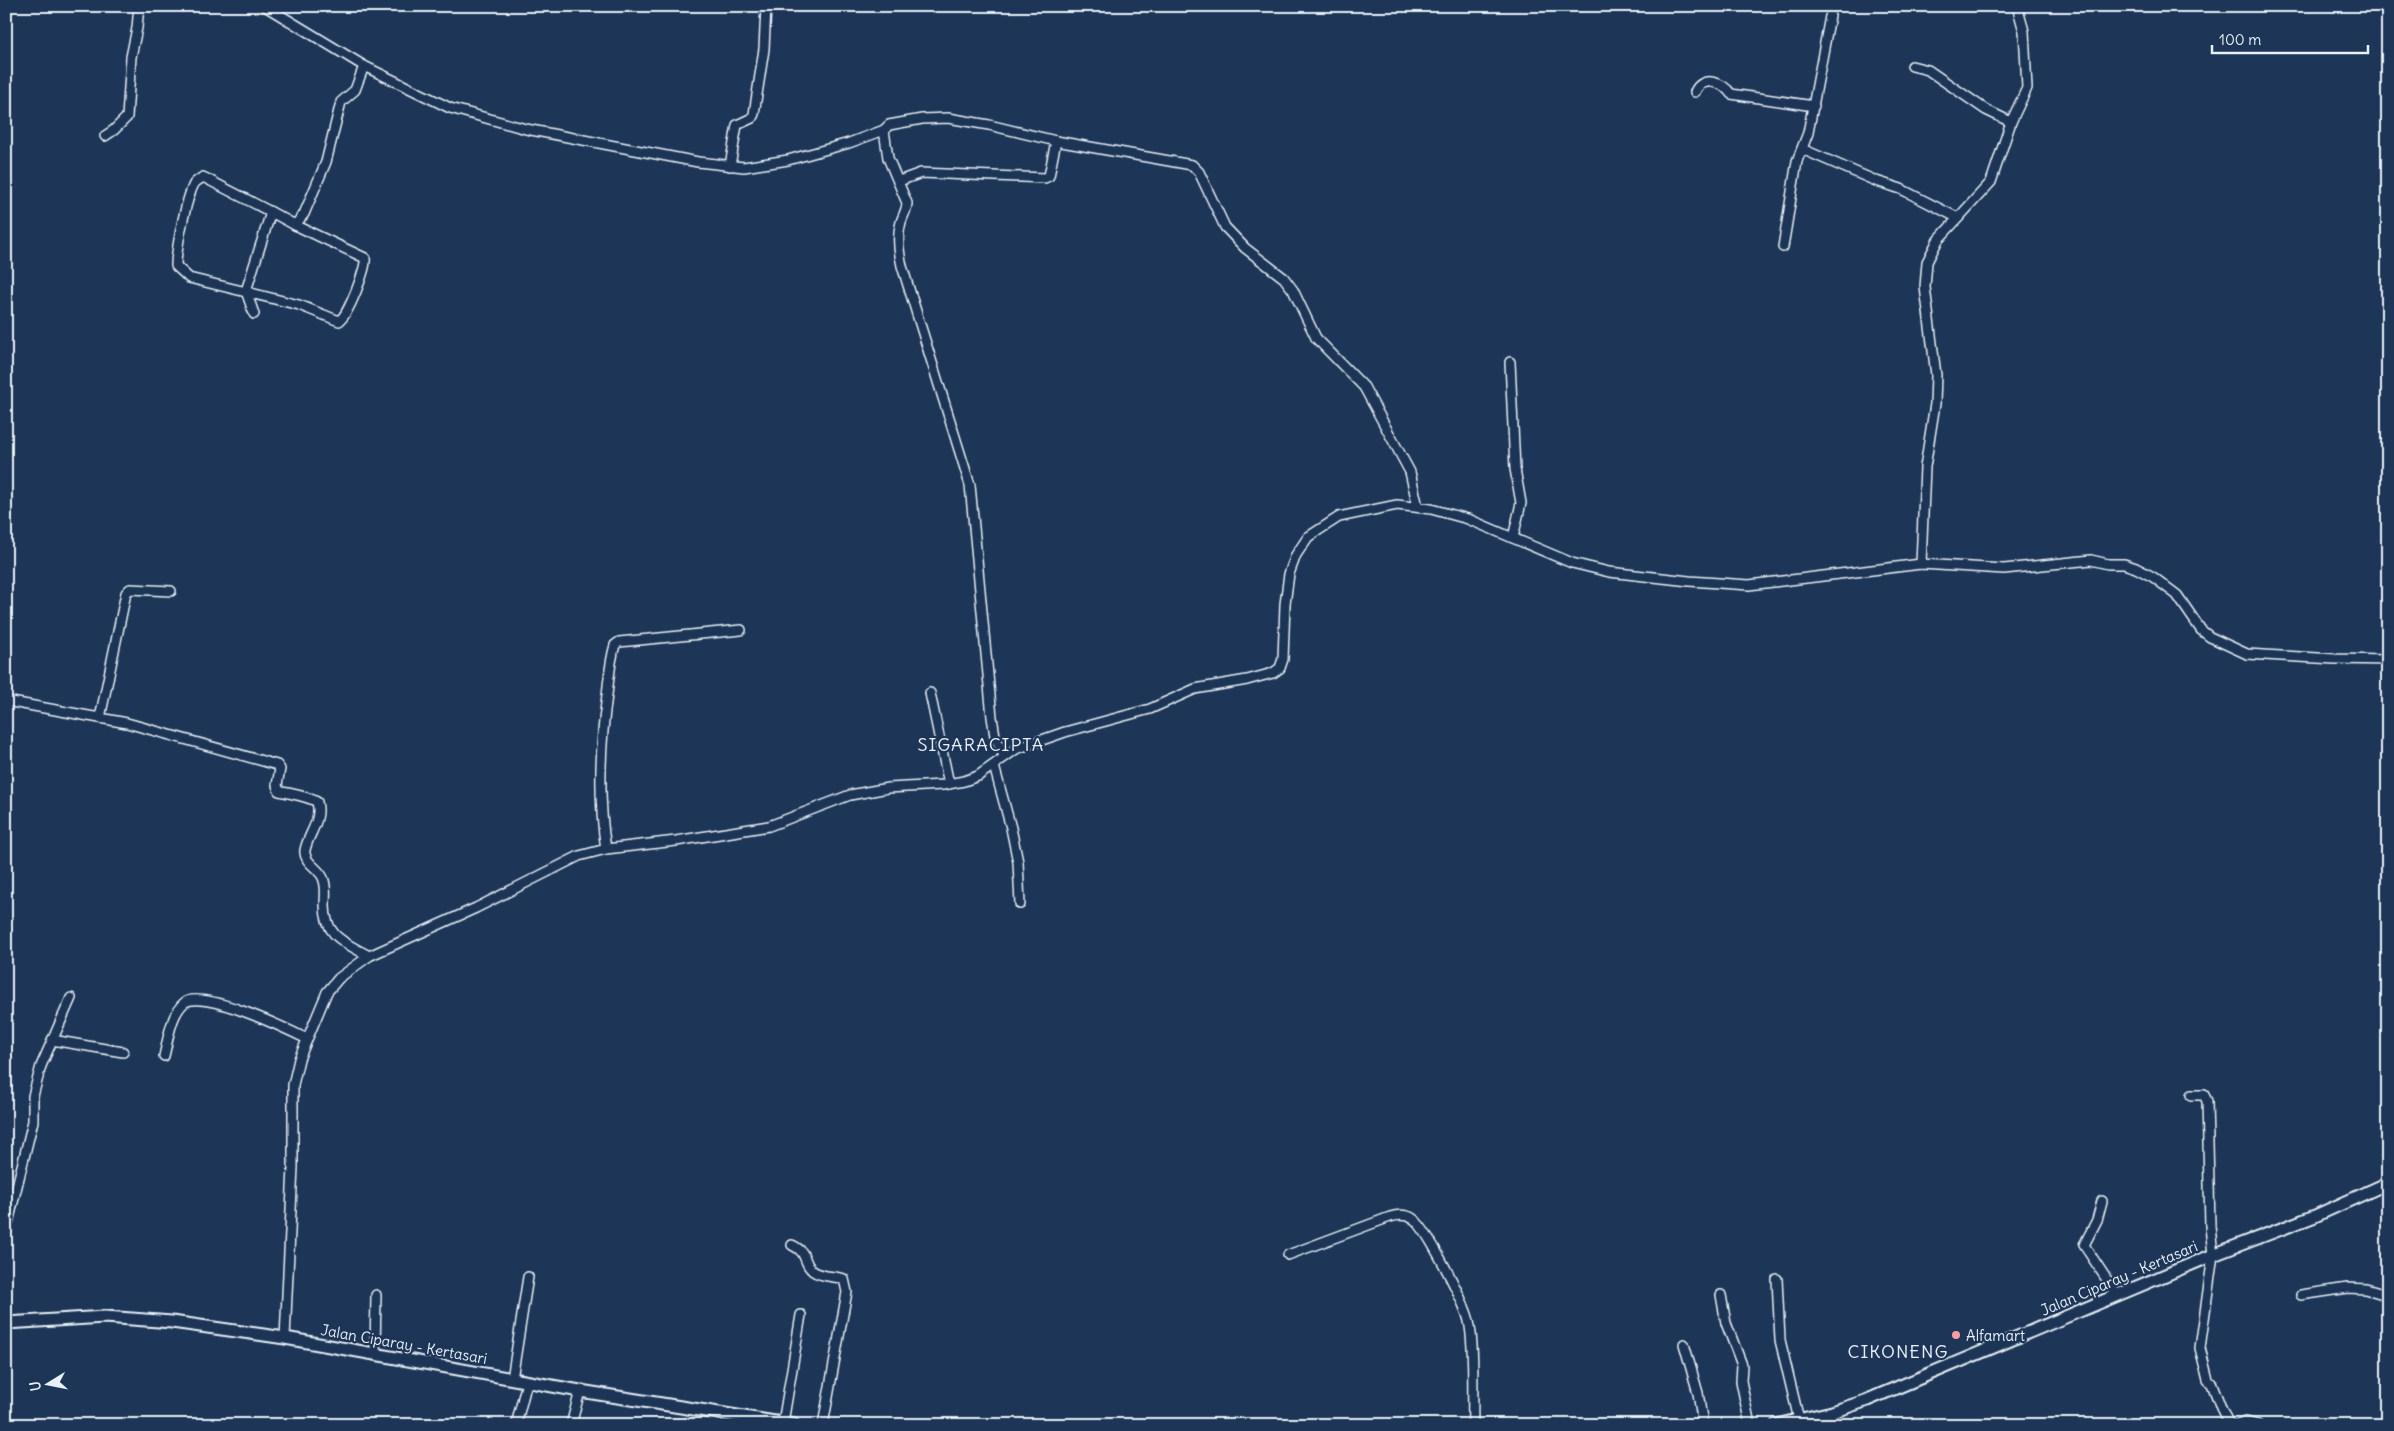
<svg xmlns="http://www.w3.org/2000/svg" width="2394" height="1431" font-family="Delius,sans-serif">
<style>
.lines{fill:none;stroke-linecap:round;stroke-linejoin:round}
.street-casing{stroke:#e8f1f8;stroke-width:12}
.secondary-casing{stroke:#e8f1f8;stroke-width:15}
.street{stroke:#1d3557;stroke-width:9}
.secondary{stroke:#1d3557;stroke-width:11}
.poi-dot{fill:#ff9aa2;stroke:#1d3557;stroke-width:2}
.labels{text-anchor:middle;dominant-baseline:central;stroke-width:4.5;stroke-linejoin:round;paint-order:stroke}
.street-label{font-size:15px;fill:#e8f1f8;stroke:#1d3557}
.poi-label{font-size:15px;fill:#e8f1f8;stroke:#1d3557;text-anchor:start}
.quarter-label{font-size:18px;letter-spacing:1px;fill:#e8f1f8;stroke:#1d3557}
</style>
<rect width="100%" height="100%" fill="#1d3557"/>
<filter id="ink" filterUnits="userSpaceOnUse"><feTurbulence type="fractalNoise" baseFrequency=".02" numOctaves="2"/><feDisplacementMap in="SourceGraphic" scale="10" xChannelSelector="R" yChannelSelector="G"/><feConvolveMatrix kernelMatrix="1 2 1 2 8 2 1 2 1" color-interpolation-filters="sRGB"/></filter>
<g filter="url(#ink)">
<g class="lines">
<g class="street-casing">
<g id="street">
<polyline points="265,6 364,66 450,108 526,129 698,162 744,167 788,160 849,143 884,130 889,125 922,119 948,118 989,125 1056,141 1192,165 1199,172 1225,227 1245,248 1284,278 1293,290 1316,338 1364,387 1410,472 1418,507"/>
<polyline points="1912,66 1928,70 1986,110 2011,122"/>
<path d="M1695,92C1702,75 1723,82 1731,94L1814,106"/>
<path d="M884,130L888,158L907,203C907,210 903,215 901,222C897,235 899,253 902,266L970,485L992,717L995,736L1004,756"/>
<polyline points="105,136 114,130 127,117 131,57 137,28 139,6"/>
<polyline points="1802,149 1876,181 1901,189 1958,218"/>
<polyline points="730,166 737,125 752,118 754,114 764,49 766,6"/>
<polyline points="899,181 921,173 1045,178 1049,176 1056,141"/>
<path d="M271,212L203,177C200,179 196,181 194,184C186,199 176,249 176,266L189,278L299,305L339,321C348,316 367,267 365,258L295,225"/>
<polyline points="1783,247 1797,161 1808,133 1830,16"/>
<polyline points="254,314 246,291 271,212 295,225 304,214 326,162 341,102 355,90 364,66"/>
<polyline points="1510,362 1515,469 1521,503 1513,538"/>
<polyline points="1921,564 1925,467 1935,404 1936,375 1925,287 1927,262 1938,240 1991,182 2011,122 2027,88 2024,31 2017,6"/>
<polyline points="930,693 949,784"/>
<path d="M6,701L127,723L277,765L280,769L277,785L279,791C291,794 307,796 317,802C322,821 308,834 305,850C303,862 319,868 323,878C327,886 325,896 325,905C325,937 344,942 369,956"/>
<polyline points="100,718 126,593 130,589 171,591"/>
<polyline points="994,766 1011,828 1018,862 1020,904"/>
<path d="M606,849C598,798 600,746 607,695C609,678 610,661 615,645L619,642L741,630"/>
<polyline points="52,1040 123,1052"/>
<path d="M164,1056C168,1040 171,1014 184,1003C201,988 287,1029 307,1039"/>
<polyline points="2191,1095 2204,1095 2207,1101 2210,1226 2213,1255 2200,1348 2208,1380 2212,1384 2223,1413 2230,1425"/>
<polyline points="2102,1201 2097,1220 2084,1245 2117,1295"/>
<polyline points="6,1231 33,1121 33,1096 41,1066 71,998"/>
<path d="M792,1245C809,1253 802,1262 813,1271C821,1277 834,1276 844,1279L847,1292L823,1425"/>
<path d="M1288,1255L1390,1217C1397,1215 1405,1214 1412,1218C1426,1225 1465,1304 1469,1321C1475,1349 1472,1395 1473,1425"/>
<polyline points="1777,1279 1780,1340 1800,1424"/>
<polyline points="1721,1295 1726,1323 1742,1365 1741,1381 1750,1425"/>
<polyline points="2301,1295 2348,1288 2366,1289 2383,1294 2388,1290"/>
<polyline points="285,1338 293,1167 293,1085 299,1059 327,992 339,978 369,956 476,908 579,856 606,849 676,841 769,826 850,795 888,788 943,785 964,781 978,776 1016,749 1065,732 1150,709 1195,689 1247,680 1273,673 1280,668 1283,659 1285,604 1289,574 1296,555 1308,537 1339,517 1397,505 1431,509 1468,519 1572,563 1609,572 1689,581 1749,585 1921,564 2004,569 2091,560 2108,564 2124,564 2136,568 2153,577 2177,595 2201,630 2210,637 2247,654 2335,659 2388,660"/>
<polyline points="1684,1344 1698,1393 1703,1425"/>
<polyline points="375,1354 376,1295"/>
<polyline points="512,1379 528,1277"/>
<polyline points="783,1423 801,1315"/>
<polyline points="516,1425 527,1382"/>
<polyline points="571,1425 580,1391"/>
<polyline points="2238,1425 2246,1422 2258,1425"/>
</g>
</g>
<g class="secondary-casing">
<g id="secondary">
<polyline points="6,1323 105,1317 172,1322 285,1338 580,1391 794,1425"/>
<polyline points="1776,1425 1832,1412 1865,1401 2213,1255 2315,1216 2388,1183"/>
</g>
</g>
<use href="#street" class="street"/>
<use href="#secondary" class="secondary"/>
</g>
</g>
<circle class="poi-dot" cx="1956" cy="1335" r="5"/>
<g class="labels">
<g class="street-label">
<text transform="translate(2119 1278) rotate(-23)">Jalan Ciparay - Kertasari</text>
<text transform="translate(404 1344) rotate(10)">Jalan Ciparay - Kertasari</text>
</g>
<g class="poi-label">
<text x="1966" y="1335">Alfamart</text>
</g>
<g class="quarter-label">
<text x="981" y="744">SIGARACIPTA</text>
<text x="1898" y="1351">CIKONENG</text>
</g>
</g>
<rect width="2394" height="1431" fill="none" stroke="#1d3557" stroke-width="25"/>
<rect x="12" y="12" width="2369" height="1406" fill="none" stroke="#e8f1f8" stroke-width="2" filter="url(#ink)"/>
<g transform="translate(48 1384) rotate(260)" stroke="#1d3557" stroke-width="4" paint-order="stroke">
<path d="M0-4L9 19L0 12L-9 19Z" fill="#e8f1f8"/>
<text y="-8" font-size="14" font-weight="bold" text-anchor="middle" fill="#e8f1f8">U</text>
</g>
<path d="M2212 45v8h156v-8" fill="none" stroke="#e8f1f8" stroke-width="2.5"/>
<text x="2219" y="45" font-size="15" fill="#e8f1f8" stroke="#1d3557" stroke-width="4" paint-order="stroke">100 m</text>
</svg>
